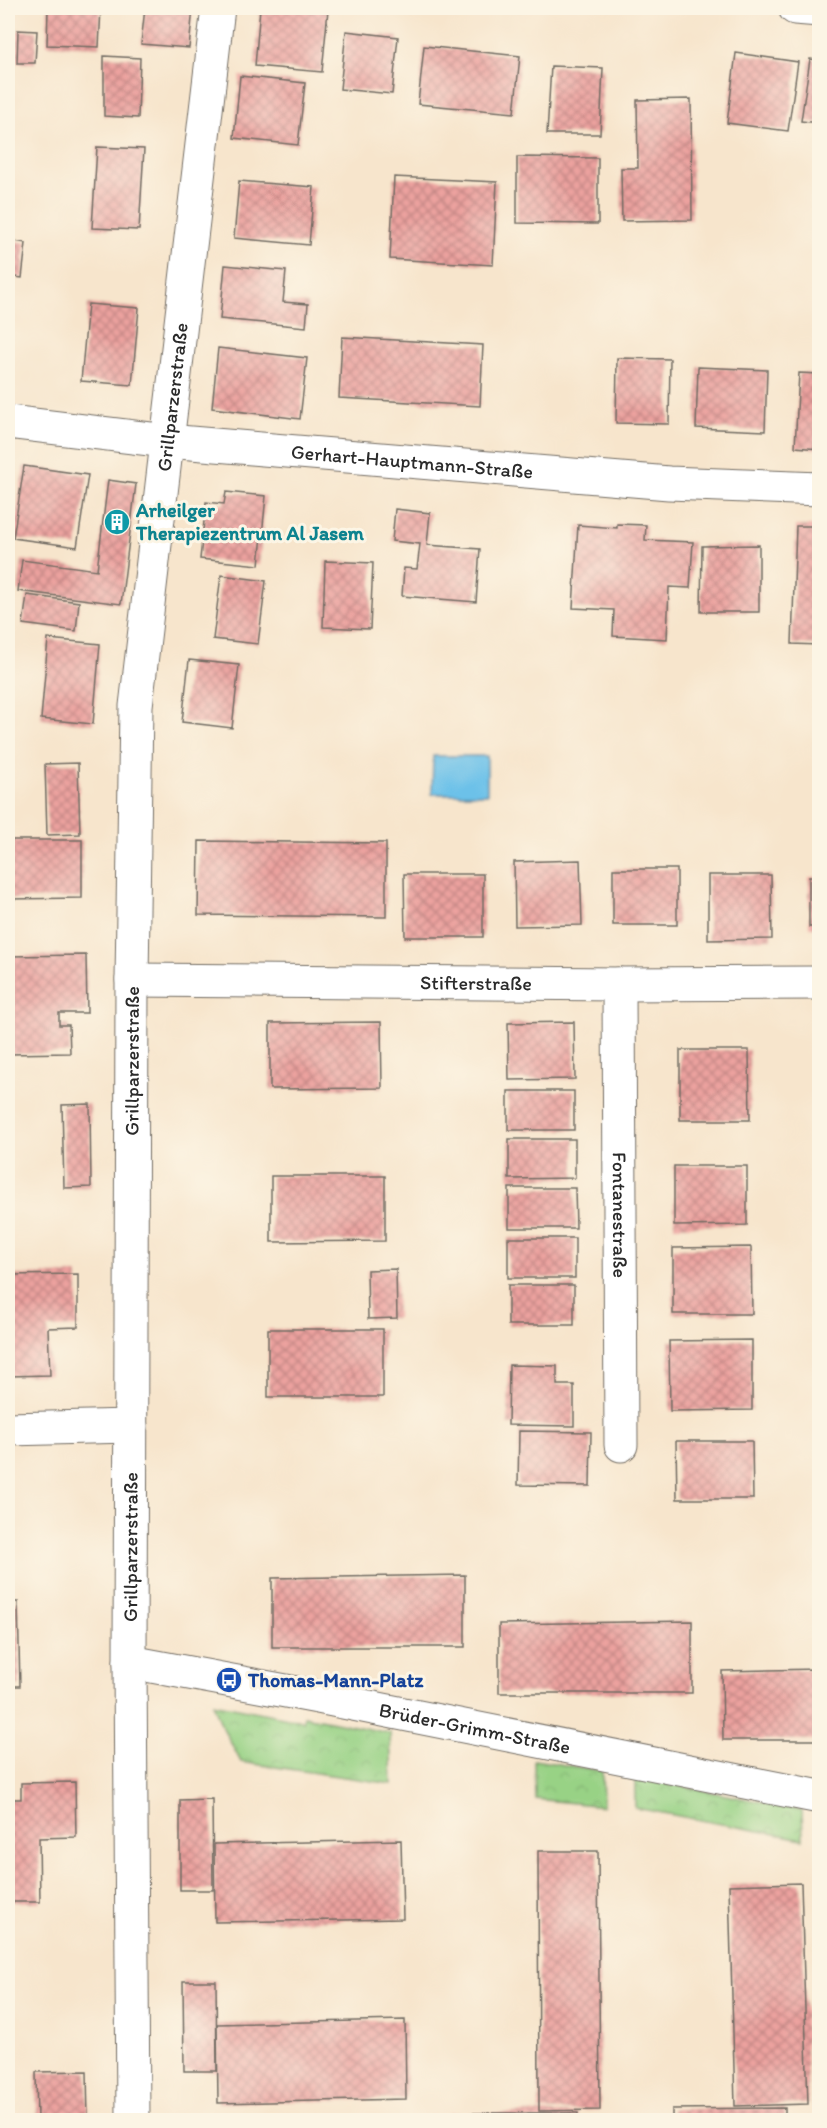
<svg xmlns="http://www.w3.org/2000/svg" width="827" height="2128" font-family="Itim,sans-serif">
<style>
.park{fill:url(#park-crowns);stroke:#627e58;stroke-width:1.5}
.water{fill:#6cc1e9;stroke:#4c768a;stroke-width:1.5}
.building{fill:url(#building-cross-hatch)}
.lines{fill:none;stroke-linecap:round;stroke-linejoin:round}
.minor-casing{stroke:#726c63;stroke-width:35}
.minor{stroke:#fff;stroke-width:33}
.tram{stroke:#2b2b2b;stroke-width:1.5}
.labels{text-anchor:middle;dominant-baseline:central;stroke-width:6;stroke-linejoin:round;paint-order:stroke}
.street-label{font-size:20px;fill:#2b2b2b;stroke:#fcf5e5}
.culture-label{font-size:20px;font-weight:bold;fill:#0d838f;stroke:#fcf5e5;text-anchor:start}
.transit-label{font-size:20px;font-weight:bold;fill:#164399;stroke:#fcf5e5;text-anchor:start}
</style>
<defs>
<pattern id="park-crowns" width="20" height="18" patternUnits="userSpaceOnUse" patternTransform="scale(1.5)"><rect width="20" height="18" fill="#98d285"/><path d="M2 6a3 3 0 1 1 6 0M12 15a3 3 0 1 1 6 0" fill="none" stroke="#83b473"/></pattern>
<pattern id="building-cross-hatch" width="8" height="8" patternUnits="userSpaceOnUse" patternTransform="scale(1.5)"><rect width="8" height="8" fill="#eca29f"/><path d="M0 0l8 8M0 8l8-8" fill="none" stroke="#bf8482"/></pattern>
</defs>
<rect width="100%" height="100%" fill="#fcf5e5"/>
<filter id="ink" filterUnits="userSpaceOnUse"><feTurbulence type="fractalNoise" baseFrequency=".0167" numOctaves="2"/><feDisplacementMap in="SourceGraphic" scale="12" xChannelSelector="R" yChannelSelector="G"/><feConvolveMatrix kernelMatrix="1 2 1 2 8 2 1 2 1" color-interpolation-filters="sRGB"/></filter>
<filter id="wash" filterUnits="userSpaceOnUse"><feTurbulence type="fractalNoise" baseFrequency=".008" numOctaves="4" result="noise"/><feDisplacementMap in="SourceGraphic" scale="24" xChannelSelector="R" yChannelSelector="G"/><feGaussianBlur stdDeviation="1.35" result="paint"/><feColorMatrix in="noise" values="0 0 0 0 0 0 0 0 0 0 0 0 0 0 0 0 0 1.4 0 .05"/><feComposite in="paint" operator="in"/></filter>
<g filter="url(#wash)">
<rect width="100%" height="100%" fill="#f7e5cc"/>
<g class="park">
<polygon points="213,1703 303,1721 304,1716 390,1733 392,1784 241,1762 221,1724"/>
<polygon points="534,1760 602,1771 603,1806 535,1799"/>
<polygon points="635,1777 802,1810 803,1839 635,1808"/>
</g>
<polygon class="water" points="433,756 487,756 487,794 432,794"/>
<g id="blocks">
<g class="building">
<polygon points="8,8 13,8 9,44 8,44"/>
<polygon points="48,8 101,8 99,47 47,45"/>
<polygon points="145,8 193,8 189,48 141,44"/>
<polygon points="260,8 304,8 328,10 322,72 255,66"/>
<polygon points="18,30 37,31 35,63 17,63"/>
<polygon points="346,31 398,37 392,94 340,89"/>
<polygon points="424,46 520,56 514,113 418,104"/>
<polygon points="736,53 798,62 788,131 727,123"/>
<polygon points="104,56 140,58 138,118 104,116"/>
<polygon points="810,59 819,60 819,123 801,121"/>
<polygon points="551,66 603,68 600,134 547,134"/>
<polygon points="240,76 305,83 298,145 234,138"/>
<polygon points="691,99 692,220 622,221 621,168 638,168 637,100"/>
<polygon points="97,147 144,149 139,230 92,228"/>
<polygon points="517,157 598,158 598,224 517,223"/>
<polygon points="394,177 497,182 493,265 390,259"/>
<polygon points="239,181 314,187 309,245 234,238"/>
<polygon points="9,240 26,243 22,278 8,276"/>
<polygon points="225,265 286,271 283,302 308,304 306,327 220,319"/>
<polygon points="88,304 139,308 132,385 81,381"/>
<polygon points="342,337 483,345 480,406 339,398"/>
<polygon points="218,348 307,358 300,419 212,408"/>
<polygon points="617,358 670,359 669,424 616,423"/>
<polygon points="698,367 767,370 765,431 696,428"/>
<polygon points="799,373 819,374 819,449 795,447"/>
<polygon points="24,466 88,475 77,547 13,538"/>
<polygon points="108,480 136,484 121,604 18,591 22,560 97,570"/>
<polygon points="226,492 266,496 259,565 200,559 206,502 224,504"/>
<polygon points="395,509 430,513 427,545 480,549 476,602 402,596 404,568 417,569 420,544 392,541"/>
<polygon points="617,524 646,525 645,540 693,542 690,588 669,587 667,639 613,636 614,610 573,608 578,525 617,528"/>
<polygon points="796,526 819,526 819,645 792,644"/>
<polygon points="759,545 759,612 701,612 702,546"/>
<polygon points="325,561 373,563 370,629 323,627"/>
<polygon points="221,575 266,581 258,644 213,639"/>
<polygon points="27,595 79,602 76,631 23,624"/>
<polygon points="48,639 100,644 93,724 41,719"/>
<polygon points="189,660 239,665 232,728 182,722"/>
<polygon points="78,763 80,834 47,835 45,764"/>
<polygon points="8,840 82,840 82,898 8,899"/>
<polygon points="199,841 386,843 386,917 198,915"/>
<polygon points="580,860 582,925 515,926 514,862"/>
<rect x="613" y="869" width="64" height="56"/>
<polygon points="404,874 483,874 483,937 405,937"/>
<polygon points="708,875 771,875 772,939 708,940"/>
<rect x="809" y="877" width="10" height="50"/>
<polygon points="86,955 87,1013 59,1013 59,1025 69,1025 70,1053 8,1054 8,956"/>
<polygon points="381,1022 382,1088 270,1089 270,1023"/>
<polygon points="574,1022 575,1079 509,1080 508,1023"/>
<polygon points="680,1050 749,1050 750,1120 680,1120"/>
<rect x="508" y="1091" width="66" height="39"/>
<polygon points="90,1104 91,1187 64,1188 62,1105"/>
<polygon points="509,1139 575,1139 575,1178 509,1179"/>
<polygon points="674,1166 747,1166 747,1225 674,1226"/>
<polygon points="271,1176 385,1176 385,1241 271,1242"/>
<polygon points="509,1188 575,1188 576,1228 509,1228"/>
<rect x="508" y="1238" width="67" height="40"/>
<polygon points="751,1247 752,1314 673,1314 673,1248"/>
<polygon points="396,1269 397,1318 368,1319 367,1270"/>
<polygon points="78,1274 78,1327 48,1328 50,1375 8,1376 8,1275"/>
<rect x="508" y="1285" width="66" height="40"/>
<rect x="268" y="1329" width="115" height="68"/>
<polygon points="752,1340 752,1410 670,1411 669,1341"/>
<polygon points="509,1365 557,1366 557,1385 574,1385 574,1426 508,1425"/>
<polygon points="519,1431 591,1432 590,1486 518,1485"/>
<polygon points="676,1441 752,1441 753,1499 677,1499"/>
<polygon points="465,1575 465,1647 272,1647 272,1578"/>
<polygon points="8,1602 18,1602 20,1686 8,1686"/>
<polygon points="692,1621 692,1693 499,1693 499,1624"/>
<polygon points="819,1669 819,1740 723,1740 722,1671"/>
<polygon points="75,1782 76,1837 39,1838 40,1902 8,1902 8,1799 21,1799 21,1783"/>
<polygon points="212,1799 213,1890 180,1890 180,1800"/>
<polygon points="401,1840 403,1919 215,1922 214,1844"/>
<polygon points="538,1851 598,1851 600,2110 539,2111"/>
<polygon points="801,1883 808,2104 735,2106 729,1885"/>
<polygon points="183,1981 216,1981 217,2071 184,2071"/>
<polygon points="405,2020 406,2099 218,2103 217,2024"/>
<polygon points="87,2071 88,2120 37,2120 36,2072"/>
<polygon points="785,2108 785,2120 672,2120 672,2109"/>
<rect x="449" y="2113" width="129" height="7"/>
</g>
</g>
</g>
<g filter="url(#ink)">
<use href="#blocks" fill-opacity="0" stroke="#726c63" stroke-width="1.5"/>
<g class="lines">
<g class="minor-casing">
<g id="minor">
<polyline points="795,8 820,10"/>
<path id="s1" d="M8,422L167,441L669,483L820,489"/>
<path id="s2" d="M132,980L619,984L820,983"/>
<path id="s3" d="M619,984L621,1445"/>
<polyline points="8,1429 131,1426"/>
<path id="s4" d="M130,1662L318,1697L820,1797"/>
<path id="s5" d="M133,2120L130,1662L132,980L136,706L218,8"/>
</g>
</g>
<use href="#minor" class="minor"/>
<polyline class="tram" points="796,8 820,10"/>
</g>
</g>
<defs>
<g id="building-disc" transform="scale(1.35)"><circle r="9.5" fill="#0f9aa8" stroke="#fcf5e5"/><path d="M-4-6H4V6H1V3H-1V6H-4ZM-2.5-4.3h1.7v1.8h-1.7ZM.8-4.3h1.7v1.8H.8ZM-2.5-1h1.7V.8h-1.7ZM.8-1h1.7V.8H.8Z" fill="#fff"/></g>
<g id="bus-disc" transform="scale(1.35)"><circle r="9.5" fill="#1a4fb4" stroke="#fcf5e5"/><path d="M-5-6H5V4H4V6H2V4H-2V6H-4V4H-5ZM-3.5-4V0h7V-4ZM-3.5 1.2v1.5H-2V1.2ZM2 1.2v1.5H3.5V1.2Z" fill="#fff"/></g>
</defs>
<g fill-rule="evenodd">
<use href="#building-disc" x="117" y="522"/>
<use href="#bus-disc" x="229" y="1680"/>
</g>
<g class="labels">
<g class="street-label">
<text stroke="none"><textPath href="#s5" startOffset="1725">Grillparzerstraße</textPath></text>
<text stroke="none"><textPath href="#s1" startOffset="406">Gerhart-Hauptmann-Straße</textPath></text>
<text stroke="none"><textPath href="#s2" startOffset="344">Stifterstraße</textPath></text>
<text stroke="none"><textPath href="#s5" startOffset="1059">Grillparzerstraße</textPath></text>
<text stroke="none"><textPath href="#s3" startOffset="231">Fontanestraße</textPath></text>
<text stroke="none"><textPath href="#s5" startOffset="573">Grillparzerstraße</textPath></text>
<text stroke="none"><textPath href="#s4" startOffset="351">Brüder-Grimm-Straße</textPath></text>
</g>
<g class="culture-label">
<text x="136" y="510">Arheilger<tspan x="136" dy="23">Therapiezentrum Al Jasem</tspan></text>
</g>
<g class="transit-label">
<text x="248" y="1680">Thomas-Mann-Platz</text>
</g>
</g>
<rect width="827" height="2128" fill="none" stroke="#fcf5e5" stroke-width="30"/>
</svg>
